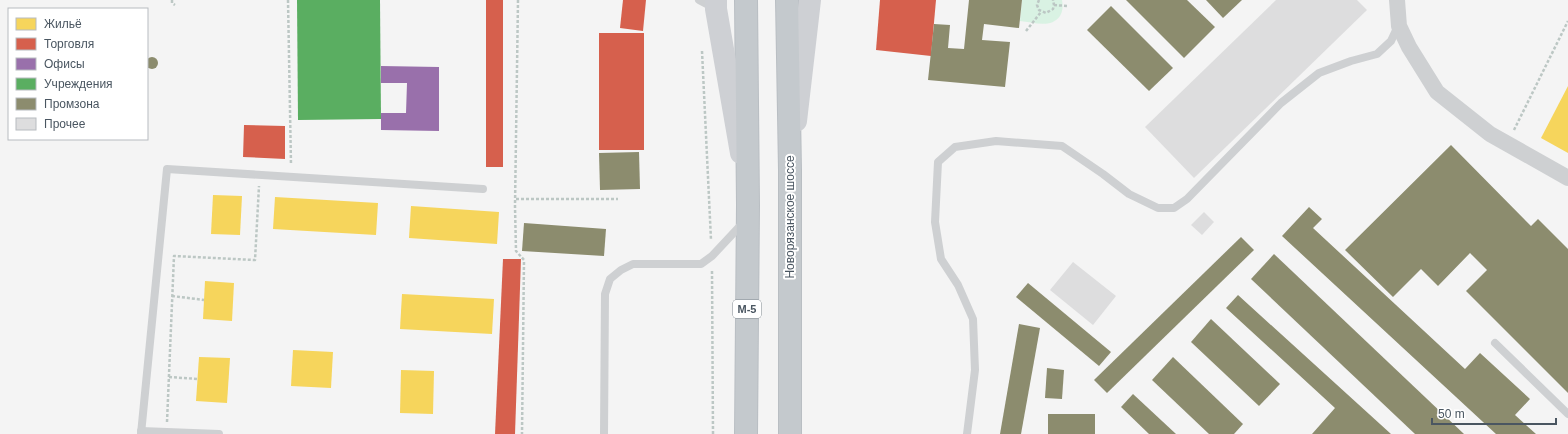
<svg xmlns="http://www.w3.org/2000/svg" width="1568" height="434" font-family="Helvetica,sans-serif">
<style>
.green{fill:#d9f2e3}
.homes{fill:#f6d55c}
.shops{fill:#d6604d}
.offices{fill:#9970ab}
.public{fill:#5aae61}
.industry{fill:#8c8c6e}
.building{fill:#ddddde}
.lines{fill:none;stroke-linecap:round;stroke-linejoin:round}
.trunk-casing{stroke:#b9bec3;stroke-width:24}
.path{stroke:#bcc7c4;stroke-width:2.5;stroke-dasharray:3 2;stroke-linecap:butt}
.service{stroke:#ced0d2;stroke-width:8}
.minor{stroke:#ced0d2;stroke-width:16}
.secondary{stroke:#ced0d4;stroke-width:22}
.trunk{stroke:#c4c9cd;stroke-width:22}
.labels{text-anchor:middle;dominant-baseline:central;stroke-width:4;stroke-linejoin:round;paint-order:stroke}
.shield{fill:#fff;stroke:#808990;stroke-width:1}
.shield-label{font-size:11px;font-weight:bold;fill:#4a5661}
.street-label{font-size:12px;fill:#4a5661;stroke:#fff}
</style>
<rect width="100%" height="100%" fill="#f4f4f4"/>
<path class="green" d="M1022,0H1062C1063,6 1063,11 1060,16C1051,29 1033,22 1020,21Z"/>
<g class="homes">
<polygon points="1568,86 1568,153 1541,138"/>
<polygon points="213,195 242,196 240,235 211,234"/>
<polygon points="275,197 378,203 376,235 273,229"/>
<polygon points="411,206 499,212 497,244 409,238"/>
<polygon points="205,281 234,283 232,321 203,319"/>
<polygon points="402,294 494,299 492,334 400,329"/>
<polygon points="293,350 333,352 331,388 291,386"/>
<polygon points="199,357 230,358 227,403 196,401"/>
<polygon points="401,370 434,371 433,414 400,413"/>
</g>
<g class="shops">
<rect x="486" y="0" width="17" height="167"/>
<polygon points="623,0 646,0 643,31 620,28"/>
<polygon points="880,0 936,0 931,56 876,50"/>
<rect x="599" y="33" width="45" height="117"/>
<polygon points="244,125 285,126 285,159 243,157"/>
<polygon points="503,259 521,259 515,434 495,434"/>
</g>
<polygon class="offices" points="381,66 439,67 439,131 381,130 381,113 406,113 407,83 381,83"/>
<polygon class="public" points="297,0 380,0 381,119 298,120"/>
<g class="industry">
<polygon points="969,0 1022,0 1019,28 984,24 982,40 1010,42 1005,87 928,80 934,24 950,25 948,48 964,49"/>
<polygon points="1126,0 1187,0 1215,27 1184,58"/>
<polygon points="1206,0 1242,0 1223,18"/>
<polygon points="1111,6 1173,68 1149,91 1087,30"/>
<circle cx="152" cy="63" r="6"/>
<polygon points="1451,145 1531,226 1538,219 1568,249 1568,393 1466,291 1487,270 1470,253 1438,286 1421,269 1393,297 1345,250"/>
<polygon points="639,152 640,189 600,190 599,153"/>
<polygon points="1309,207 1322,219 1313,228 1465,369 1480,353 1530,399 1515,415 1536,434 1496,434 1282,236"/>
<polygon points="524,223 606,229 604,256 522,251"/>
<polygon points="1241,237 1254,250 1107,393 1094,380"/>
<polygon points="1274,254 1464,434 1415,434 1251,279"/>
<polygon points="1028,283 1111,352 1099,366 1016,297"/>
<polygon points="1238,295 1391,434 1312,434 1335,408 1226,308"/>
<polygon points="1211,319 1280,384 1259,406 1191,342"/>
<polygon points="1019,324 1040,328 1021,434 1000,434"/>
<polygon points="1173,357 1243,424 1234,434 1209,434 1152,380"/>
<polygon points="1047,368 1064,370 1062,399 1045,398"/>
<polygon points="1133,394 1176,434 1149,434 1121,407"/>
<rect x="1048" y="414" width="47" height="20"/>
</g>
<g class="building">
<polygon points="1276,0 1357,0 1367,10 1194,178 1145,127"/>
<polygon points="1204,212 1214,222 1202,235 1191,225"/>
<polygon points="1073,262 1116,296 1093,325 1050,290"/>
</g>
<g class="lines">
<g class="trunk-casing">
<g id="trunk">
<polyline points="787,0 790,170 790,434"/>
<polyline points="746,434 748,205 746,0"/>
</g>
</g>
<g class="path">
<polyline points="172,0 172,3 175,5"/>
<polyline points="288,0 291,165"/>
<polyline points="518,0 515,206 516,251 524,260 522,434"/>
<polyline points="1039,0 1037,5 1039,10 1046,13 1053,9 1054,5 1053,0"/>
<polyline points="1054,5 1067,6"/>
<polyline points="1026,31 1041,12"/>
<polyline points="702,51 711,240"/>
<polyline points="1514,130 1568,21"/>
<polyline points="516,199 618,199"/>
<polyline points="712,271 713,434"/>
<polyline points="172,296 204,300"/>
<polyline points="169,377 198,379"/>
<polyline points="167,422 174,256 255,260 259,186"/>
</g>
<g class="service">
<polyline points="699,0 714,8"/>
<polyline points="1495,343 1568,414"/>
<polyline points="141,431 219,434"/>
<polyline points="141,434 167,169 483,189"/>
<polyline points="604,434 605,294 610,279 621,270 633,264 701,264 712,256 741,225 742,221"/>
<polyline points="967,434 975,370 973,319 958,285 941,259 935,222 938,162 955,147 996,141 1062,146 1103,174 1129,194 1158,208 1174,208 1187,199 1281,103 1319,73 1351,61 1377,54 1391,41 1398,26"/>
</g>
<polyline class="minor" points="1397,0 1399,26 1409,47 1437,92 1490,134 1568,178"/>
<g class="secondary">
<polyline points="716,0 716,9 741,153"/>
<polyline points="796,121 810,0"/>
</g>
<use href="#trunk" class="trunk"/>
</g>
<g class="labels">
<rect class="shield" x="733" y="300" width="28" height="18" rx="3"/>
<g class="shield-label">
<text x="747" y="309">М-5</text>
</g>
<g class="street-label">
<text transform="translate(790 217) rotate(-90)">Новорязанское шоссе</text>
</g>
</g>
<rect x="8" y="8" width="140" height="132" fill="#ffffff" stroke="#b7bbc0"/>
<rect x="16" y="18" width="20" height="12" fill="#f6d55c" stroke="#b7bbc0"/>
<text x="44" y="28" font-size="12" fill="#4a5661">Жильё</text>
<rect x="16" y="38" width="20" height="12" fill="#d6604d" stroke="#b7bbc0"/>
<text x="44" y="48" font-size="12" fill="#4a5661">Торговля</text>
<rect x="16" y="58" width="20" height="12" fill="#9970ab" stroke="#b7bbc0"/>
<text x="44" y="68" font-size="12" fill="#4a5661">Офисы</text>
<rect x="16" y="78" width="20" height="12" fill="#5aae61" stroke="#b7bbc0"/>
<text x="44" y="88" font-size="12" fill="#4a5661">Учреждения</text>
<rect x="16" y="98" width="20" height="12" fill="#8c8c6e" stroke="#b7bbc0"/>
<text x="44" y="108" font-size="12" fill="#4a5661">Промзона</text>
<rect x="16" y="118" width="20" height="12" fill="#ddddde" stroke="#b7bbc0"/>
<text x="44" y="128" font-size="12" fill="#4a5661">Прочее</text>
<path d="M1432 418v6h124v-6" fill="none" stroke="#4a5661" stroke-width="2"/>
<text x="1438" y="418" font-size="12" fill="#4a5661" stroke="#ffffff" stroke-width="3" paint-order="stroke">50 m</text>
</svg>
